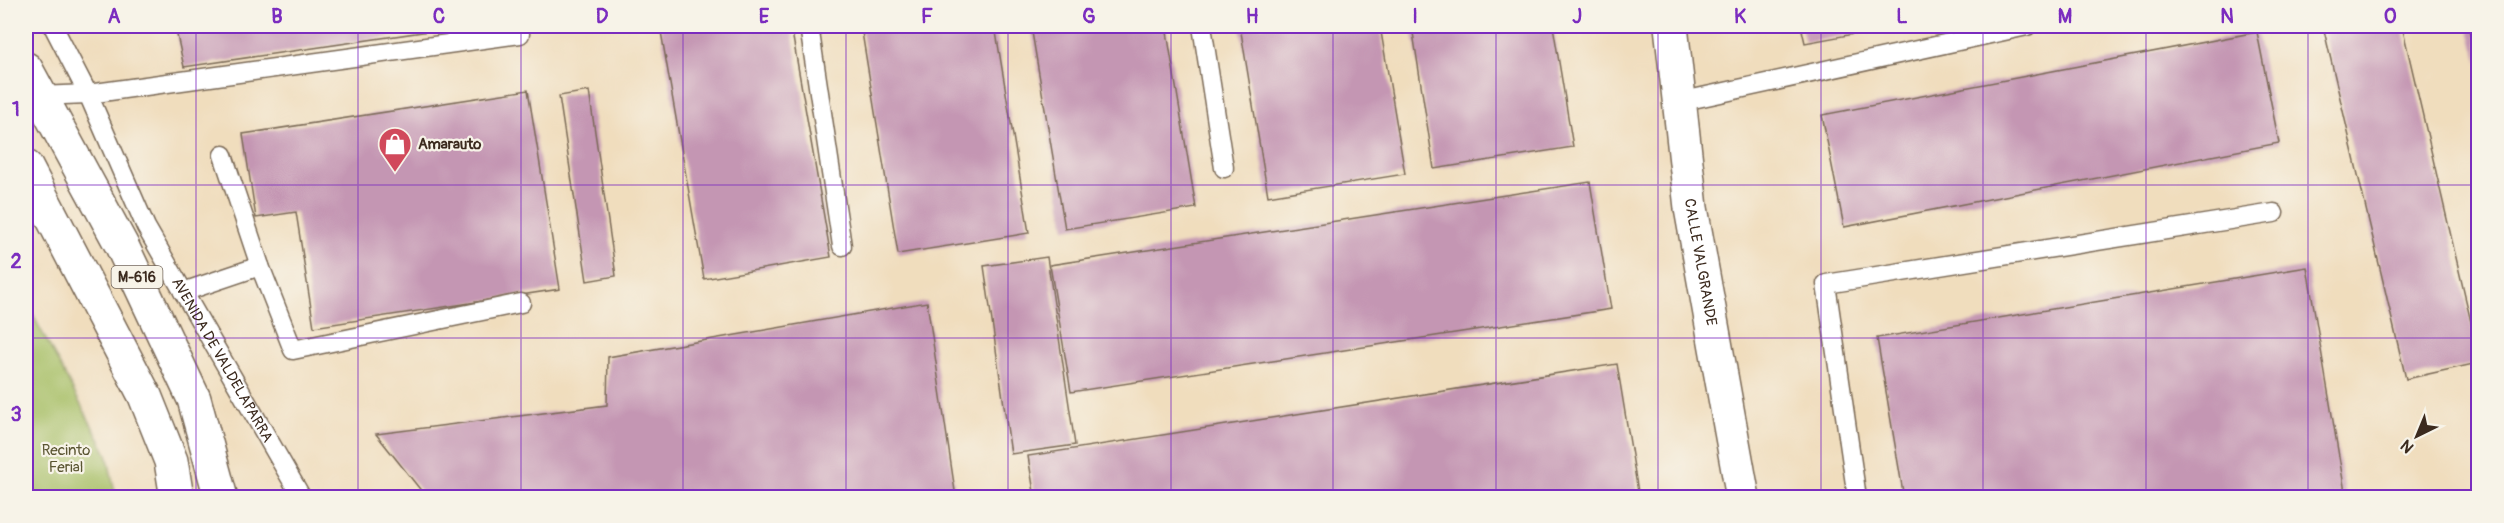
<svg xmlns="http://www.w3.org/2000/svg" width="2504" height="523" font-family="Pangolin,sans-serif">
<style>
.green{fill:#a5be64;stroke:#707441;stroke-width:1.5}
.building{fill:#c496b3}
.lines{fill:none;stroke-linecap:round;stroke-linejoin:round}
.lane-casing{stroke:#7a6956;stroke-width:21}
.street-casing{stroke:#7a6956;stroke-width:36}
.highway-casing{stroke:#7a6956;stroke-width:36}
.lane{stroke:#fff;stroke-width:18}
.street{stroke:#fff;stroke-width:33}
.highway{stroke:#fff;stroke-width:33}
.grid{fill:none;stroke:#7b2cbf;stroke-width:1.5;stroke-opacity:0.55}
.labels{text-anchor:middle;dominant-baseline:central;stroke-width:4.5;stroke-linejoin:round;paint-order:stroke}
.shield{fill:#f7f3e8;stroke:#73665b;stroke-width:1.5}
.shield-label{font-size:14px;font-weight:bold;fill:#3b2a1e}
.poi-label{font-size:15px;font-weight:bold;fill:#3b2a1e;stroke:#f7f3e8;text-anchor:start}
.street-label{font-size:15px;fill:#3b2a1e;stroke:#f7f3e8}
.park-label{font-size:15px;fill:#5b5633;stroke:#f7f3e8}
.neatline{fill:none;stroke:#7b2cbf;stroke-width:2}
.grid-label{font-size:20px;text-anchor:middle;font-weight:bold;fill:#7b2cbf}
</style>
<rect width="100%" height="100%" fill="#f7f3e8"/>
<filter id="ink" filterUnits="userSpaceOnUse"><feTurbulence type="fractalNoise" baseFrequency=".0167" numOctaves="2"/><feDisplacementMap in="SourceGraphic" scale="12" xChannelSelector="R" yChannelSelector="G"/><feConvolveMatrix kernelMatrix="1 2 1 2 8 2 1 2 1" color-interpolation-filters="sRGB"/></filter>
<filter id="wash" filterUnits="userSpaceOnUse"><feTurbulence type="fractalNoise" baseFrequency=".008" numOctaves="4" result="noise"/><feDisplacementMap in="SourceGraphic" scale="24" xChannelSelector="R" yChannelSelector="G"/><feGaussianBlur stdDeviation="1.35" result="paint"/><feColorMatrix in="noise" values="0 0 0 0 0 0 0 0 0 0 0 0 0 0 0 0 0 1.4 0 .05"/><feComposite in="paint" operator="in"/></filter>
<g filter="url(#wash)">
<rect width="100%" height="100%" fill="#f0ddbd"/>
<polygon class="green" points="26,302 107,454 116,497 26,497"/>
<g id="blocks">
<g class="building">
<polygon points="175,26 456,26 456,27 184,67"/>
<polygon points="660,26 791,26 831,257 704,279"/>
<polygon points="861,26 995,26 1029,233 898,254"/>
<polygon points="1031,26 1166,26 1196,208 1065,229"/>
<polygon points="1240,26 1380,26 1405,174 1268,196"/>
<polygon points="1412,26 1553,26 1573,147 1434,169"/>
<polygon points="1801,26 1892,26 1892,27 1805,43"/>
<polygon points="2323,26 2402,26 2478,352 2478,363 2406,379"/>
<polygon points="2468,26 2478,26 2478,64"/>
<polygon points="2257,32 2279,143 1844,227 1822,115"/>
<polygon points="528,90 560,289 314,327 296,212 256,218 243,134"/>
<polygon points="589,91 616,276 587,281 559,96"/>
<polygon points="1590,182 1611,309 1071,392 1050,265"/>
<polygon points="1047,257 1075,445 1011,454 984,266"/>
<polygon points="2307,267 2346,498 1904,498 1877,338"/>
<polygon points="927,302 956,498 427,498 376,434 607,405 608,357"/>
<polygon points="1617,364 1639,498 1035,498 1028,456"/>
</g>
</g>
</g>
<g filter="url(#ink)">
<use href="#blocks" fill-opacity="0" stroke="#7a6956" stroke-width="1.5"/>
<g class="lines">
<g class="lane-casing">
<g id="lane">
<path id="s1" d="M53,26L88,94L146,227L302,498"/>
<polyline points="809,26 842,246"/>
<polyline points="1202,26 1224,168"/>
<polyline points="39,96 88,94 520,34"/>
<polyline points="1679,102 2027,26"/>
<polyline points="223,155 260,266"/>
<polyline points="183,292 260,266 293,350 521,303"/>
<polyline points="1857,498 1826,284 2274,213"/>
</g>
</g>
<g class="street-casing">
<g id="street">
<path id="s2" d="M1671,26L1691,208L1743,498"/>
</g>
</g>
<g class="highway-casing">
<g id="highway">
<polyline points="26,69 122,246 194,399 221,498"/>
<polyline points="26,167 145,396 171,461 177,498"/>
</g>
</g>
<use href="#lane" class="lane"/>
<use href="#street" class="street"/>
<use href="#highway" class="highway"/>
</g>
</g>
<path class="grid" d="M196,26V498M358,26V498M521,26V498M683,26V498M846,26V498M1008,26V498M1171,26V498M1333,26V498M1496,26V498M1658,26V498M1821,26V498M1983,26V498M2146,26V498M2308,26V498M26,185H2478M26,338H2478"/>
<defs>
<g id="shop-pin" transform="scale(1.725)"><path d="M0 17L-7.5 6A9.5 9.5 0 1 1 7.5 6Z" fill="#d1495b" stroke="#f7f3e8"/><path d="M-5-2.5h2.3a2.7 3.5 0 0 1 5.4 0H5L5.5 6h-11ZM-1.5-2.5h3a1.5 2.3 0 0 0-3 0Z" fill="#fff"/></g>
</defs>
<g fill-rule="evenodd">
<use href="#shop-pin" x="395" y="144"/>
</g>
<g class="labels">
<rect class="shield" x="111.5" y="266" width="51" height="22" rx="4.5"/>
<g class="shield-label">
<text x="137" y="277">M-616</text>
</g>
<g class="poi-label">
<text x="418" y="144">Amarauto</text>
</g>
<g class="street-label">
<text stroke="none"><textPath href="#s2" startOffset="238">CALLE VALGRANDE</textPath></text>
<text stroke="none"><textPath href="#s1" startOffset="375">AVENIDA DE VALDELAPARRA</textPath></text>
</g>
<g class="park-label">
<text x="66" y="450">Recinto<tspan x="66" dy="17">Ferial</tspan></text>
</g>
</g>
<rect width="2504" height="523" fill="none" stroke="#f7f3e8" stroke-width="66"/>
<g transform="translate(2417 436) rotate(223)" stroke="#f7f3e8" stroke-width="4.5" paint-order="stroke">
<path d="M0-4.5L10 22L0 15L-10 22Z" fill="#3b2a1e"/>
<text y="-9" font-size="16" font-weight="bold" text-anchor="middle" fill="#3b2a1e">N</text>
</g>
<rect x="33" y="33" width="2438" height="457" class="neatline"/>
<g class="grid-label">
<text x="114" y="23">A</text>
<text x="277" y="23">B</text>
<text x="439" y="23">C</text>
<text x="602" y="23">D</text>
<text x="764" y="23">E</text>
<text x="927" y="23">F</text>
<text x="1089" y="23">G</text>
<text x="1252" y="23">H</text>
<text x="1415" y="23">I</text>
<text x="1577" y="23">J</text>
<text x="1740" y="23">K</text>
<text x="1902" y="23">L</text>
<text x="2065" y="23">M</text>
<text x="2227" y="23">N</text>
<text x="2390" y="23">O</text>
<text x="16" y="116">1</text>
<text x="16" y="268">2</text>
<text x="16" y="421">3</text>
</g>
</svg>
